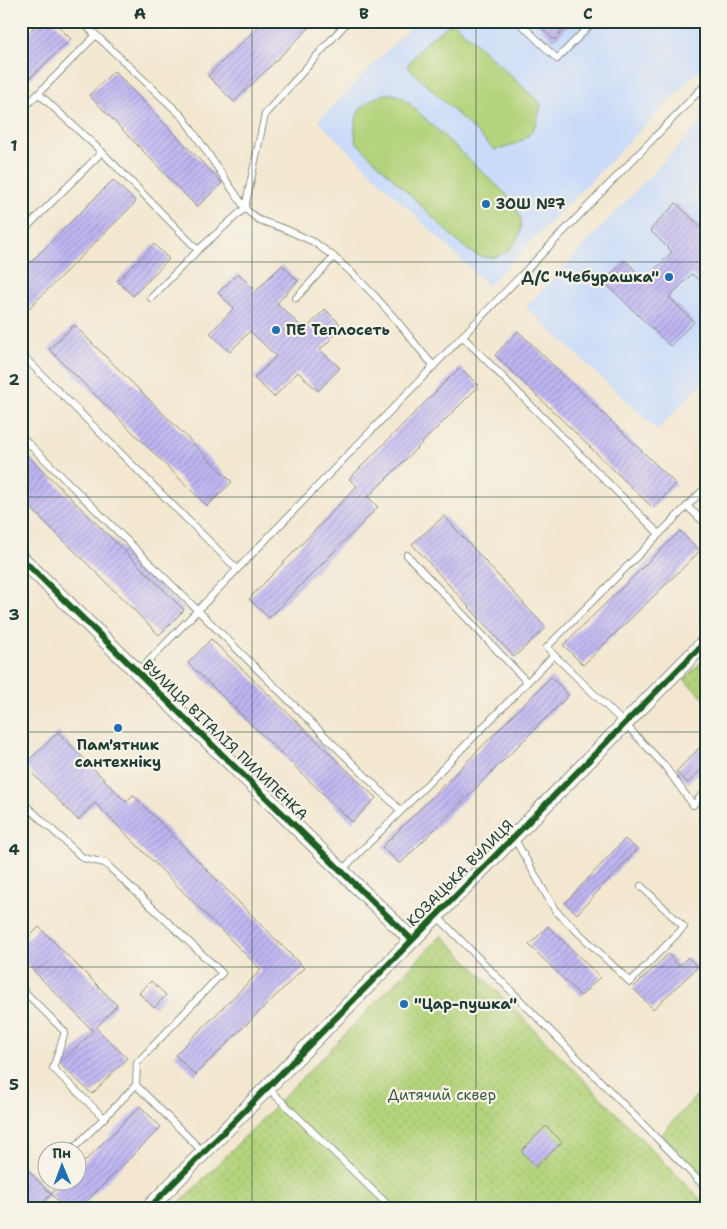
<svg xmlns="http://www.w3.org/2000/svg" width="727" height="1229" font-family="'Shantell Sans',sans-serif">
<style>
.built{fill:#cadcf9}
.grass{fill:url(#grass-dots);stroke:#6a8858}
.garden{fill:#b4d37b;stroke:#6a8858}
.building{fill:url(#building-hatch)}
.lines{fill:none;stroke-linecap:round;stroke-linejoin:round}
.service-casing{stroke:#899282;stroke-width:8}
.tertiary-casing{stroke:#899282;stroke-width:17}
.service{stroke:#fff;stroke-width:6}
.tertiary{stroke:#fff;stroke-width:15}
.cycleway-casing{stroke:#f7f3e8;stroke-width:9}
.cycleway{stroke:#1b5e20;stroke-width:6}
.grid{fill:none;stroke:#1f3d34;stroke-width:1;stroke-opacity:0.55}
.poi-dot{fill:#1f6fb2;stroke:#f7f3e8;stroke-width:2}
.labels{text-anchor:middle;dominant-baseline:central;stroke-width:4.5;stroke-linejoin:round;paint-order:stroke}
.poi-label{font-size:15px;font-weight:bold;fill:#1f3d34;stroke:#f7f3e8;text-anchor:start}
.street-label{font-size:15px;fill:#1f3d34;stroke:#f7f3e8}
.park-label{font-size:15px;fill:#3d5b42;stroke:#f7f3e8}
.neatline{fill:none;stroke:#1f3d34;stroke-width:2}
.grid-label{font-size:16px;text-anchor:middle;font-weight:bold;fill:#1f3d34}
</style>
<defs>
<pattern id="grass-dots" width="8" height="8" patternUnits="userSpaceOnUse" patternTransform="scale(1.25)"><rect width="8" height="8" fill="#b4d37b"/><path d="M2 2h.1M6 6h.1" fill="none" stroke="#9ab66b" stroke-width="1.8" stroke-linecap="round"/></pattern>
<pattern id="building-hatch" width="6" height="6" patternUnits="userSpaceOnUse" patternTransform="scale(1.25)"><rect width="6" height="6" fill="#c0b6f3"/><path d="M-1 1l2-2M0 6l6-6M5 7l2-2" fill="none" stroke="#9b95c6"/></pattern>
</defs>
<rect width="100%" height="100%" fill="#f7f3e8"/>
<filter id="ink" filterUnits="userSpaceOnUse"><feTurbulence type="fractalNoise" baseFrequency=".02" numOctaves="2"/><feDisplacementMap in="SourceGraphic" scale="10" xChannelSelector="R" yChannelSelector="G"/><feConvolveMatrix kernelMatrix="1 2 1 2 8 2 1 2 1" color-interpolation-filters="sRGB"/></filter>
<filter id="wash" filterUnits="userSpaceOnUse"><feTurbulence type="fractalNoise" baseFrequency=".0096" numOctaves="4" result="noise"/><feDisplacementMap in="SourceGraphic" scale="20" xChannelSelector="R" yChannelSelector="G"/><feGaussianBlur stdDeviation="1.12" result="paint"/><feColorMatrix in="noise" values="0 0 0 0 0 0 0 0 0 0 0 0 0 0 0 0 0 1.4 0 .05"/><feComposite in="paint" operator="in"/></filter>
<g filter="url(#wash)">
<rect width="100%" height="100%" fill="#f3e7d0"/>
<g class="built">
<polygon points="416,21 706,21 706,63 488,286 318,121"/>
<polygon points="700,123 706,129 706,379 657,430 526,307"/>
</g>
<g class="grass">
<polygon points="706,657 706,700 684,680"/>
<polygon points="442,935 706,1205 706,1208 175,1208"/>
<polygon points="706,1085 706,1180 661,1135"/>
</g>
<g class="garden">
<path d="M453,22L541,104C536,135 525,143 495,150L407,66L427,41Z"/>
<path d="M385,94H394L403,98L506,194C512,203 520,211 521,221C524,243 500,263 480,256C472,254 464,247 457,241L356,142C352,115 359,103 385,94Z"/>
</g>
<g id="blocks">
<g class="building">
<polygon points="40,21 53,21 71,39 21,87 21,40"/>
<polygon points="264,21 316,21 234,102 208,76"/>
<polygon points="534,21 573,21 554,40"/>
<polygon points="114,71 222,183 197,207 89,95"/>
<polygon points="113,180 136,202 21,316 21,272"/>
<polygon points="676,203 706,232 706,287 692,274 669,297 694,322 670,346 604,282 625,260 645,280 672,252 650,230"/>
<polygon points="154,244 169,259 133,296 117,281"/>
<polygon points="282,265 298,281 277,303 305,330 325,309 343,327 320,350 340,368 318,391 298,372 274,397 254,378 276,356 250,331 230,352 210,333 234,308 218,293 238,273 256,291"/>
<polygon points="74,325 232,482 207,506 49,349"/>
<polygon points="518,331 676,484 653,508 495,355"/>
<polygon points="460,367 479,386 368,497 378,507 269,618 249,599 357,486 349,479"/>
<polygon points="21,449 184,610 159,635 21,498"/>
<polygon points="444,516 546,628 514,657 412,544"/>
<polygon points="680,531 700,551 583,665 563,645"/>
<polygon points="211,639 376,798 352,822 188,663"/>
<polygon points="551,677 569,695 400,864 382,847"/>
<polygon points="58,732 126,802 133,795 304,968 195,1075 175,1055 261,970 95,803 78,820 24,765"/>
<polygon points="706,741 706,765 688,783 676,772"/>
<polygon points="625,839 637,849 577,914 565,903"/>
<polygon points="548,926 600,977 581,996 529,945"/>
<polygon points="39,927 117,1005 96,1028 127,1058 92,1094 60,1064 93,1031 21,958 21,945"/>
<polygon points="668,954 679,966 688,957 698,967 653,1009 633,988"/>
<polygon points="151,981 166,995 154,1008 139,993"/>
<polygon points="140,1106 161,1127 80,1208 64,1208 51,1194 64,1182 78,1182 78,1168"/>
<polygon points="546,1126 562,1142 536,1167 521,1151"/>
<polygon points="21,1163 51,1194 38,1208 21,1208"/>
</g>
</g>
</g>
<g filter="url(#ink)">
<use href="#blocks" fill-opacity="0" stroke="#899282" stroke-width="1"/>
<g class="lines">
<g class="service-casing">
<g id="service">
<polyline points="81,21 183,117 245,208 198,250 151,298"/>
<polyline points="518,21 557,59 594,21"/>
<polyline points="39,94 102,152 198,250"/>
<polyline points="21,111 96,35"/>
<polyline points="244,208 259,220 285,229 314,242 334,257 296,298"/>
<polyline points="245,208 265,114 348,21"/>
<polyline points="21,233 102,152"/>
<path d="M334,257C354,274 372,292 389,312C405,329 418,349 434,366"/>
<polyline points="462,336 659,534"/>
<polyline points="21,354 237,569"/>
<polyline points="21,436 401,811 554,655 625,724 664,765 693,805 706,791"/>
<polyline points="687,506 706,524"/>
<polyline points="407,555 527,682"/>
<polyline points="554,655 547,647 706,487"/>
<polyline points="138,672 706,84"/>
<polyline points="21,801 83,858 105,863 222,973 137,1063 136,1085 203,1152"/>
<polyline points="514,838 555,910 630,982 684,927 641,886"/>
<polyline points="342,870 401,811"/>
<polyline points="436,915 706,1188"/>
<polyline points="21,988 65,1032 53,1068 104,1118 136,1085"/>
<polyline points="268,1088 391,1208"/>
<polyline points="70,1152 104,1118"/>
</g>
</g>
<g class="tertiary-casing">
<g id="tertiary">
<polyline points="21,558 412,940"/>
<polyline points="149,1208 706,641"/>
</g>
</g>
<use href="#service" class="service"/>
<use href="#tertiary" class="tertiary"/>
<g class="cycleway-casing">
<g id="cycleway">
<polyline points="21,558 412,940"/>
<polyline points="149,1208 706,641"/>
</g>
</g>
<use href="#cycleway" class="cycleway"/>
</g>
</g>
<path class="grid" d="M252,21V1208M476,21V1208M21,262H706M21,497H706M21,732H706M21,967H706"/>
<g class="poi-dot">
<circle cx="486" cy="204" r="5"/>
<circle cx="669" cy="277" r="5"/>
<circle cx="276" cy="330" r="5"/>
<circle cx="118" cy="728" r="5"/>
<circle cx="404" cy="1004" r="5"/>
</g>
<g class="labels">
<g class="poi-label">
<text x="496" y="204">ЗОШ №7</text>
<text x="659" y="277" text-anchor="end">Д/С "Чебурашка"</text>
<text x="286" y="330">ПЕ Теплосеть</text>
<text x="118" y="745" text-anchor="middle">Пам'ятник<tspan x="118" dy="17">сантехніку</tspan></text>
<text x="414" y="1004">"Цар-пушка"</text>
</g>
<g class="street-label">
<text transform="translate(225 740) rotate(44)">ВУЛИЦЯ ВІТАЛІЯ ПИЛИПЕНКА</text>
<text transform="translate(460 873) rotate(-45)">КОЗАЦЬКА ВУЛИЦЯ</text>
</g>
<g class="park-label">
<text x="442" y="1095">Дитячий сквер</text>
</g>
</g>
<rect width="727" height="1229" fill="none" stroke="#f7f3e8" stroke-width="55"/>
<g transform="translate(62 1166) rotate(359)"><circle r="24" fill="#f7f3e8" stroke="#a1aaa0"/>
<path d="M0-4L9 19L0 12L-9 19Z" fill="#1f6fb2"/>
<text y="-8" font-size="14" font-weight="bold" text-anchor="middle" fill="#1f3d34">Пн</text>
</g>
<rect x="28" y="28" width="672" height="1174" class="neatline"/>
<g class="grid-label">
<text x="140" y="19">A</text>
<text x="364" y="19">B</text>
<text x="588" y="19">C</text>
<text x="14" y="151">1</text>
<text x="14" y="385">2</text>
<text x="14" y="620">3</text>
<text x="14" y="855">4</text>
<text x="14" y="1090">5</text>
</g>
</svg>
